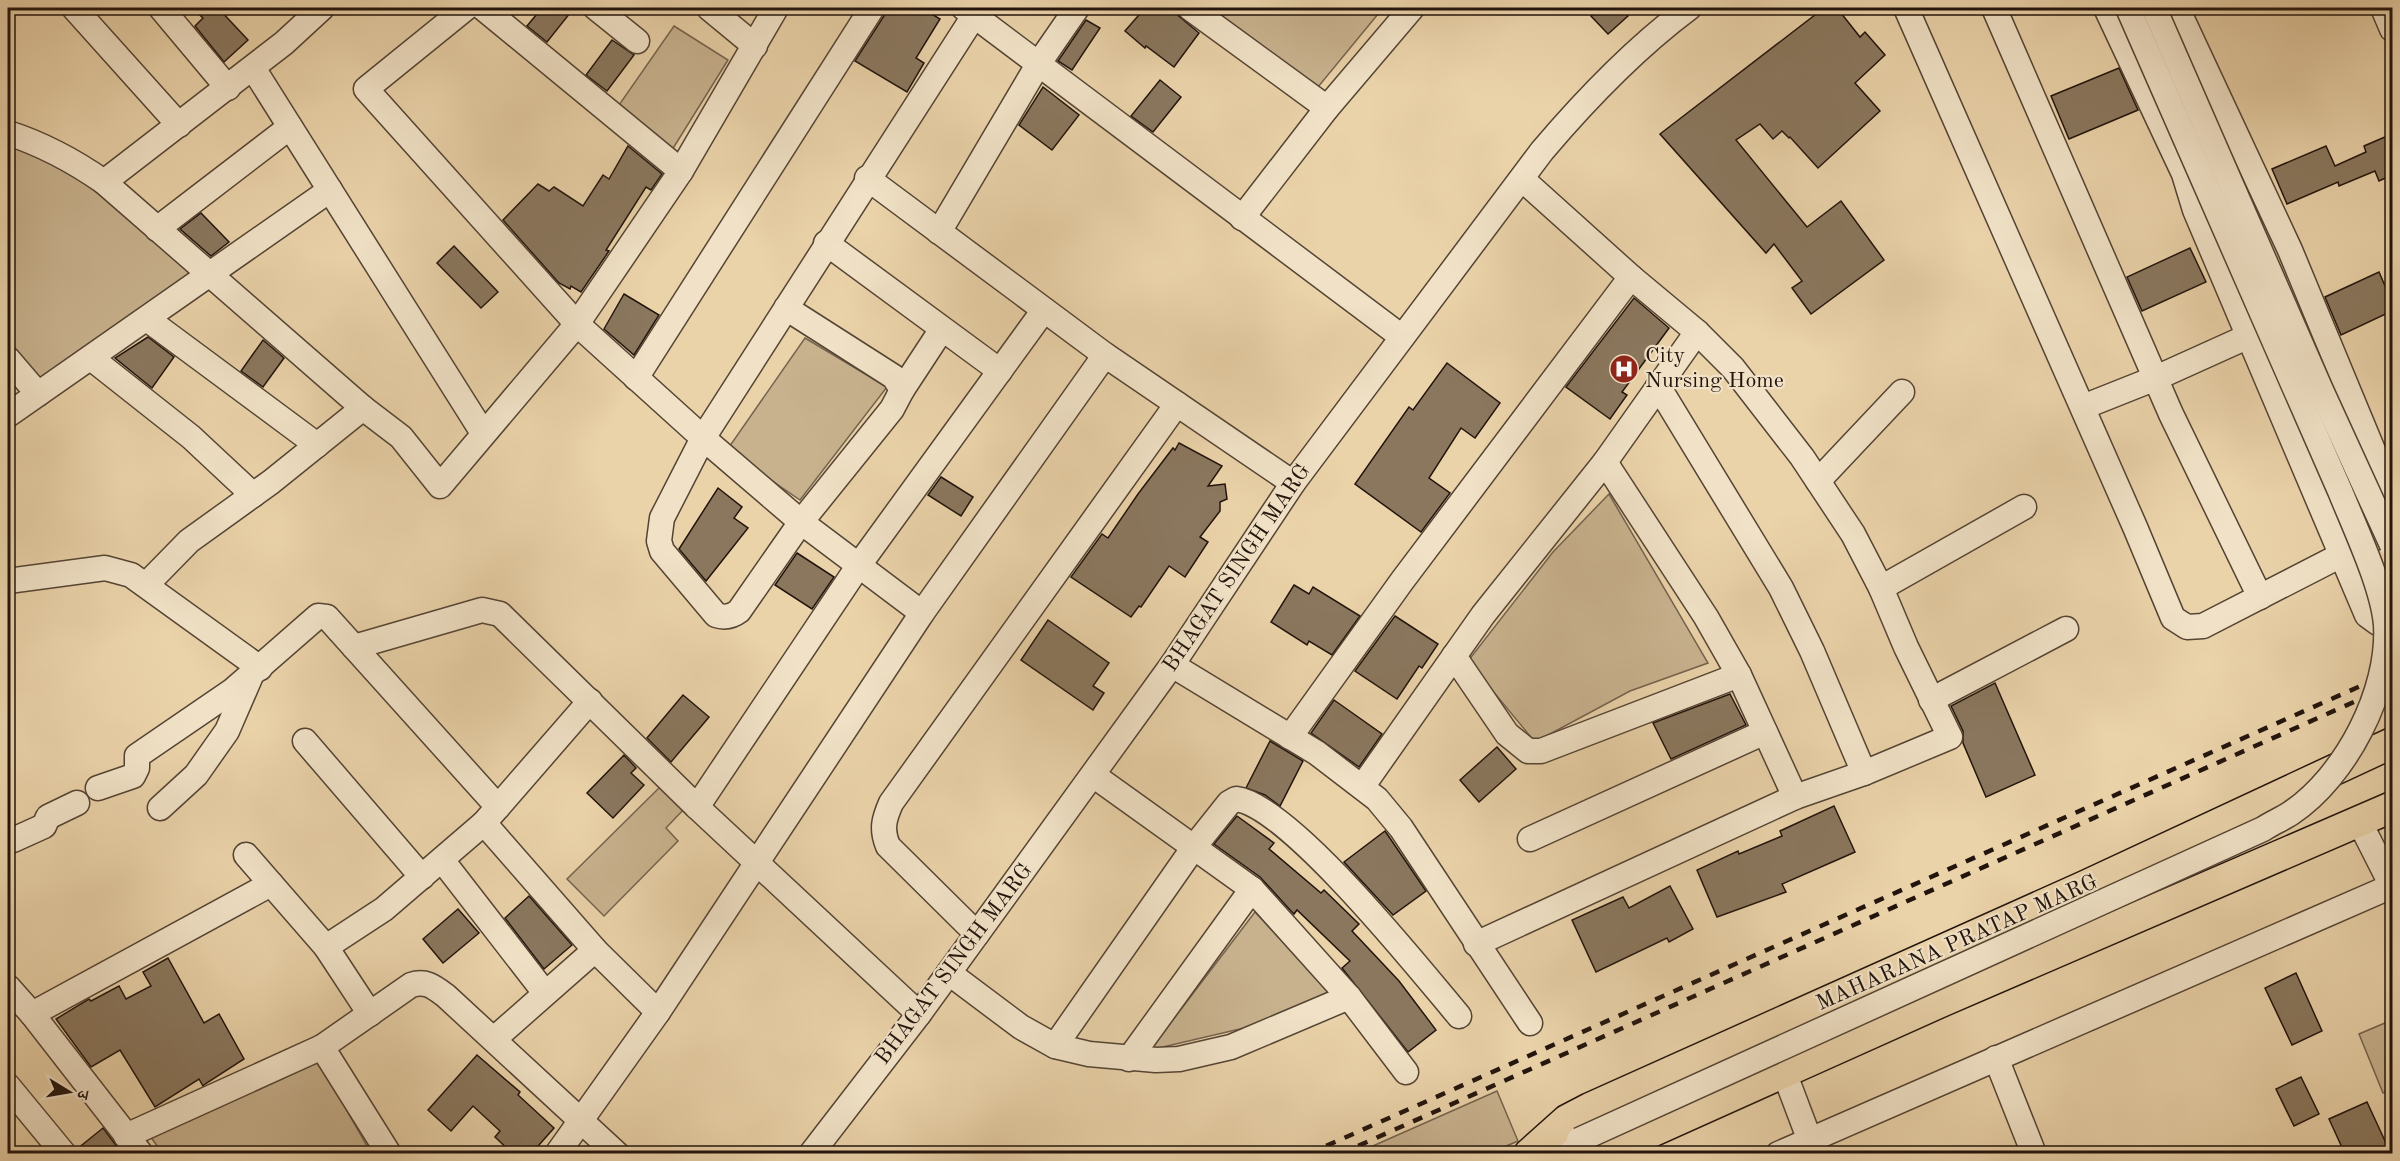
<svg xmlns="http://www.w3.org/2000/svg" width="2400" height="1161" font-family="'Old Standard TT','Noto Serif Devanagari',serif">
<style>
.green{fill:#c8b28e;stroke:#75634e;stroke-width:1.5}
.building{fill:#8a775e;stroke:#22140d;stroke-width:1.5}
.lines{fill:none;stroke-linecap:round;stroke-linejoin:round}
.minor-casing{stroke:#544434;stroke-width:27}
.major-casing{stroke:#22140d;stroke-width:33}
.minor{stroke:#f1e2c7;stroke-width:24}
.major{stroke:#ead2a9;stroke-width:30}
.rail{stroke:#22140d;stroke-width:4.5;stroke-dasharray:10 10;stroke-linecap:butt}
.minor-bridge-casing{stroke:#544434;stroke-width:27;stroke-linecap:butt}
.minor-bridge{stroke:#f1e2c7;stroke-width:24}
.labels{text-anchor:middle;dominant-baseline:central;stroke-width:4.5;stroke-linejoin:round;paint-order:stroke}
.poi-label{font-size:22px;fill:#22140d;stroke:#f1e2c7;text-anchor:start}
.street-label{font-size:22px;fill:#22140d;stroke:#f1e2c7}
</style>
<rect width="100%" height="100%" fill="#ead2a9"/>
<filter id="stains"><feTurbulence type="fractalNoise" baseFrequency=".00333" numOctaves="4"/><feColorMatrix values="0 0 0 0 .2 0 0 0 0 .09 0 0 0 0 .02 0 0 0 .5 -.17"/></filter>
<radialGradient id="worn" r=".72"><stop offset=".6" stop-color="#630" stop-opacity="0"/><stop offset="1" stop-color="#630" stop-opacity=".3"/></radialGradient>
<g class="green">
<polygon points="1211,8 1383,8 1318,87"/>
<polygon points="674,26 728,60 672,150 619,105"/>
<polygon points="8,141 100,188 198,275 29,386 8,364"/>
<polygon points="805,338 887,387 800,500 727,450"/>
<polygon points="1609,494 1708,663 1630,691 1535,742 1468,661 1553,552"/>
<polygon points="661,786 684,809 666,828 678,841 604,916 567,879"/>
<polygon points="1255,912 1330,993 1244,1028 1150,1050"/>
<polygon points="2392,1020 2392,1089 2383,1093 2359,1034"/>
<polygon points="319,1062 367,1146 357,1154 163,1154 150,1136"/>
<polygon points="1497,1091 1518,1141 1490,1153 1357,1153"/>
</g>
<g class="building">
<polygon points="192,8 218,8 248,40 224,62 195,26 203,18"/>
<polygon points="542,8 574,8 547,42 527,26"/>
<polygon points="886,8 922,8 940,19 916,58 924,63 907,92 855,61 884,16"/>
<polygon points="1145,8 1169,8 1199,33 1174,67 1146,46 1145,48 1125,31"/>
<polygon points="1600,8 1620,8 1628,16 1608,34 1591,16"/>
<polygon points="1824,8 1837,8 1860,37 1865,32 1885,55 1855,83 1880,111 1818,168 1790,137 1789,138 1782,131 1773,139 1760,124 1736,140 1807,227 1841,201 1884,260 1811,314 1792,288 1802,281 1774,244 1766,253 1660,134"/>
<polygon points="1086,20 1100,28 1072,70 1058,61"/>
<polygon points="612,40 634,55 607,91 586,75"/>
<polygon points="2119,68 2138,110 2069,139 2051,96"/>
<polygon points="1160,80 1181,97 1153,132 1131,116"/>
<polygon points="1043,87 1079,115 1052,150 1019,125"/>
<polygon points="2392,134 2392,175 2379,181 2375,171 2339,186 2338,182 2287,204 2272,169 2326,146 2335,166 2366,152 2364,146"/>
<polygon points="628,146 662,174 651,190 646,187 606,250 609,251 581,292 571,286 570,289 559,283 503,220 538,184 549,191 554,187 583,206 603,175 609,179"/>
<polygon points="201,213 229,242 211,256 180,229"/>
<polygon points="454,246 498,292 481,308 437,263"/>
<polygon points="2190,248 2206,282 2142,311 2127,277"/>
<polygon points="2379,272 2392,302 2392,311 2341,335 2325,297"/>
<polygon points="624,294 659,315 634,355 604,329"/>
<polygon points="1634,298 1669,328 1622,392 1627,395 1610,419 1566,387"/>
<polygon points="148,337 174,357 152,388 115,358"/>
<polygon points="263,340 284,358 263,387 241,371"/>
<polygon points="1447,363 1500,403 1475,438 1461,428 1429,478 1450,493 1421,532 1355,484 1409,407 1413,410"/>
<polygon points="1179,443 1222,466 1208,486 1225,484 1227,499 1220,502 1220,511 1200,537 1208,542 1185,577 1169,566 1141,607 1139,606 1131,617 1071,577 1102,534 1108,538 1138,494 1173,448 1175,450"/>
<polygon points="941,477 973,497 961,516 928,495"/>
<polygon points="718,488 742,507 734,518 748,528 706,581 679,549"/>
<polygon points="797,553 834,577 812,609 775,585"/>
<polygon points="1294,585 1309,594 1313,587 1360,616 1332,655 1309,641 1307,645 1271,622"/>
<polygon points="1395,616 1438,644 1422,668 1419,666 1397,699 1355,671"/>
<polygon points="1048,620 1109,663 1093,686 1104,693 1093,710 1021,660"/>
<polygon points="1995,683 2035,775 1986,797 1963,743 1963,731 1951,706"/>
<polygon points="1730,694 1746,725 1671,759 1653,723"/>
<polygon points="683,695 709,717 671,762 647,738"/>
<polygon points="1334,700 1382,734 1359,767 1311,733"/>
<polygon points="1270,741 1303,761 1280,806 1265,795 1246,788"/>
<polygon points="1497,747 1516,769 1479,802 1460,780"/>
<polygon points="624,755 636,768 631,773 644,785 613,818 587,793"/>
<polygon points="1834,806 1855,852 1782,884 1786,892 1717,917 1697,870 1738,851 1739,854 1782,836 1780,831"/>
<polygon points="1237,816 1274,843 1269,849 1321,893 1324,890 1359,924 1352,931 1399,981 1436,1030 1408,1052 1342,968 1350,961 1297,910 1294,914 1291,911 1260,877 1214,844"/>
<polygon points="1385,831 1426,891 1393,915 1344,862"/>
<polygon points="1670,886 1693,929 1669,942 1667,938 1596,972 1572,920 1623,897 1629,908"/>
<polygon points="529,896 572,945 544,969 505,918"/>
<polygon points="458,909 479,933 443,963 423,939"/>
<polygon points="168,958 204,1023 219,1014 244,1059 205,1084 203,1086 199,1079 155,1107 120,1050 91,1067 56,1019 89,999 91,1001 119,986 126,999 151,986 143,972"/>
<polygon points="2296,973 2322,1031 2292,1045 2265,988"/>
<polygon points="477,1055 520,1092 518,1095 554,1128 531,1154 513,1154 495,1137 500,1131 473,1106 451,1131 428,1110"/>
<polygon points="2301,1077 2319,1114 2294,1126 2276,1089"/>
<polygon points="2367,1102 2391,1154 2345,1154 2329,1119"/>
<polygon points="103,1128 118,1148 111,1154 78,1154 77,1149"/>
</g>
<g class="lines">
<g class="minor-casing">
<g id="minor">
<polyline points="74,8 179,125"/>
<polyline points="161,8 228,88"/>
<polyline points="466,8 366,89 577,324 703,438 801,522 922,613"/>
<polyline points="483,8 681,171"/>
<polyline points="596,8 637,41"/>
<polyline points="709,8 755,46"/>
<polyline points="964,8 1402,337"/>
<polyline points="1190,8 1327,108"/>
<polyline points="1906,8 2135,527 2173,618 2187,627 2203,626 2392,529"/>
<polyline points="1994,8 2171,414 2260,597"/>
<polyline points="2106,8 2184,174 2195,210 2367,615 2378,623 2392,625"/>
<polyline points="2177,8 2290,250 2392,496"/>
<polyline points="2383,8 2392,29"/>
<polyline points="253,68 483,433"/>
<path d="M8,133C42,144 74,161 104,182L363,408L401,437L440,486L577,324L681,171L776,8"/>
<polyline points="867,178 1105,355 1293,483"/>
<polyline points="104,182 284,43 322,8"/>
<polyline points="1242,218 1327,108 1412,8"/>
<polyline points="157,229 290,127"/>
<polyline points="939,232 1039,63 1077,8"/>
<polyline points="826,243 1000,371"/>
<path d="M786,308L894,377L902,390L892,409L801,522L739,611C731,617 725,618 716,615L662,551L659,541L662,518L703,438L979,8"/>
<polyline points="147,319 317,445"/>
<polyline points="91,358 191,437 253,495"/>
<polyline points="8,359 38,394"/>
<polyline points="636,378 872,8"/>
<polyline points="1658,386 1781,588 1812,651 1864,773"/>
<polyline points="902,390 942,329"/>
<polyline points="2083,407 2156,378 2249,336"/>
<polyline points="8,415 330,190"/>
<polyline points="1605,462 1706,617 1739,675 1795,797"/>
<polyline points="1818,481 1902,392"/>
<polyline points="8,581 105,568 131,575 260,668"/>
<polyline points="146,585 189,541 271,482 363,408"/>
<polyline points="1881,588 2024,507"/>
<polyline points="354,647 482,610 500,614 697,807 919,1014"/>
<polyline points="1454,656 1507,734 1528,751 1541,751 1739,675"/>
<polyline points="1172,665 1317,753 1377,799 1401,828 1530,1023"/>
<polyline points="1931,700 2066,629"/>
<polyline points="1290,737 1402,581 1631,277"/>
<polyline points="305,741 422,877"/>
<polyline points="1093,775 1252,889 1349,997 1406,1072"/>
<polyline points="1362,787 1483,615 1605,462 1697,332"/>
<polyline points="98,788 133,776 137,768 137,756 232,691 318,616 327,617 498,807"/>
<polyline points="697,807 859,565 1044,310"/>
<polyline points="160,808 196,775 227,731 250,678"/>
<polyline points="2359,821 2392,886"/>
<polyline points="484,823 595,950 658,1012"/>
<polyline points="8,838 13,840 44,826 48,817 77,803"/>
<polyline points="1530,839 1765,732"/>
<polyline points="246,855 326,947 370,1014"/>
<polyline points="442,860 545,993"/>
<path d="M977,934L888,846C881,829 884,819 891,803L1177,404"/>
<polyline points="1476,944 1795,797 1864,773 1950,737 1906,647 1881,588 1853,534 1802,457 1733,368 1697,332 1631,277 1522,179"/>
<polyline points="326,947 384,909 484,823 590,701"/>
<polyline points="949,973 1021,1027 1055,1046 1089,1054 1156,1060 1179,1059 1231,1047 1349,997"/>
<polyline points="8,987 32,1014 141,1154"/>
<polyline points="32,1014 271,884"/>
<polyline points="494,1039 595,950"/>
<path d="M1055,1046L1194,847L1229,803L1236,799C1289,805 1421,971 1459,1016"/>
<polyline points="322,1047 389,1154"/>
<polyline points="1996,1058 2034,1154"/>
<polyline points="1129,1059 1252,889"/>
<polyline points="1784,1072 1815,1154"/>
<polyline points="8,1086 64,1154"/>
<path d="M126,1136L322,1047L411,985C426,980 434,987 446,996L617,1154"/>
<polyline points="557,1154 658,1012 922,613 1105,355"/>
<path d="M811,1154L919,1014L1172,665L1293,483L1542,151C1587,98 1634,49 1689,8"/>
<polyline points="1539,1154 1579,1140"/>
<polyline points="1778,1154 2392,886"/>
</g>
</g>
<g class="major-casing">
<g id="major">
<polyline points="1529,1154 1567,1120 1590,1108 2085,886 2392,743"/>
<polyline points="1602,1154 1943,1001 2392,807"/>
</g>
</g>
<use href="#minor" class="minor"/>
<use href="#major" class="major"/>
<g class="rail">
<polyline points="1308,1154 2392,672"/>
<polyline points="1340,1154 2392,685"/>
</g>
<g class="minor-bridge-casing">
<g id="minor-bridge">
<polyline points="2154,8 2321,390 2392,545"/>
<path d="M1579,1140L2263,829C2272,823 2282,819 2291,813C2346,776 2390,691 2386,625C2383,587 2355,528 2340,491L2128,8"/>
</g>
</g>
<use href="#minor-bridge" class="minor-bridge"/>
</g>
<defs>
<g id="hospital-disc" transform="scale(1.5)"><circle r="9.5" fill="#8f2418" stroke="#f1e2c7"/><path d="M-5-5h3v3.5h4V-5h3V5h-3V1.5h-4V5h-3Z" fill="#fff"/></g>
</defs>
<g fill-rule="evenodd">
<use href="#hospital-disc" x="1624" y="369"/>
</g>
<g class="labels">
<g class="poi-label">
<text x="1645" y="356">City<tspan x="1645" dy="25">Nursing Home</tspan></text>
</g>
<g class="street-label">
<text transform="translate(1237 568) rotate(-56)">BHAGAT SINGH MARG</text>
<text transform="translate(1957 943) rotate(-24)">MAHARANA PRATAP MARG</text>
<text transform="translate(954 964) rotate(-53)">BHAGAT SINGH MARG</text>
</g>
</g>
<rect width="2400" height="1161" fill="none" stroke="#ead2a9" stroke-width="30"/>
<rect x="9" y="9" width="2382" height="1143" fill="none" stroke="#22140d" stroke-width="3"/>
<rect x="15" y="15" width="2370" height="1131" fill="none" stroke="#22140d" stroke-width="1.5"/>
<g transform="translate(69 1092) rotate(101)" stroke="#f1e2c7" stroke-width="4.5" paint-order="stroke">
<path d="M0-4.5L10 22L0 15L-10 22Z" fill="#22140d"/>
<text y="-9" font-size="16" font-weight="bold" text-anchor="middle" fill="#22140d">उ</text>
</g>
<rect width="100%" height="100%" filter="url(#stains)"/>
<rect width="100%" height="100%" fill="url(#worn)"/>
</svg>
